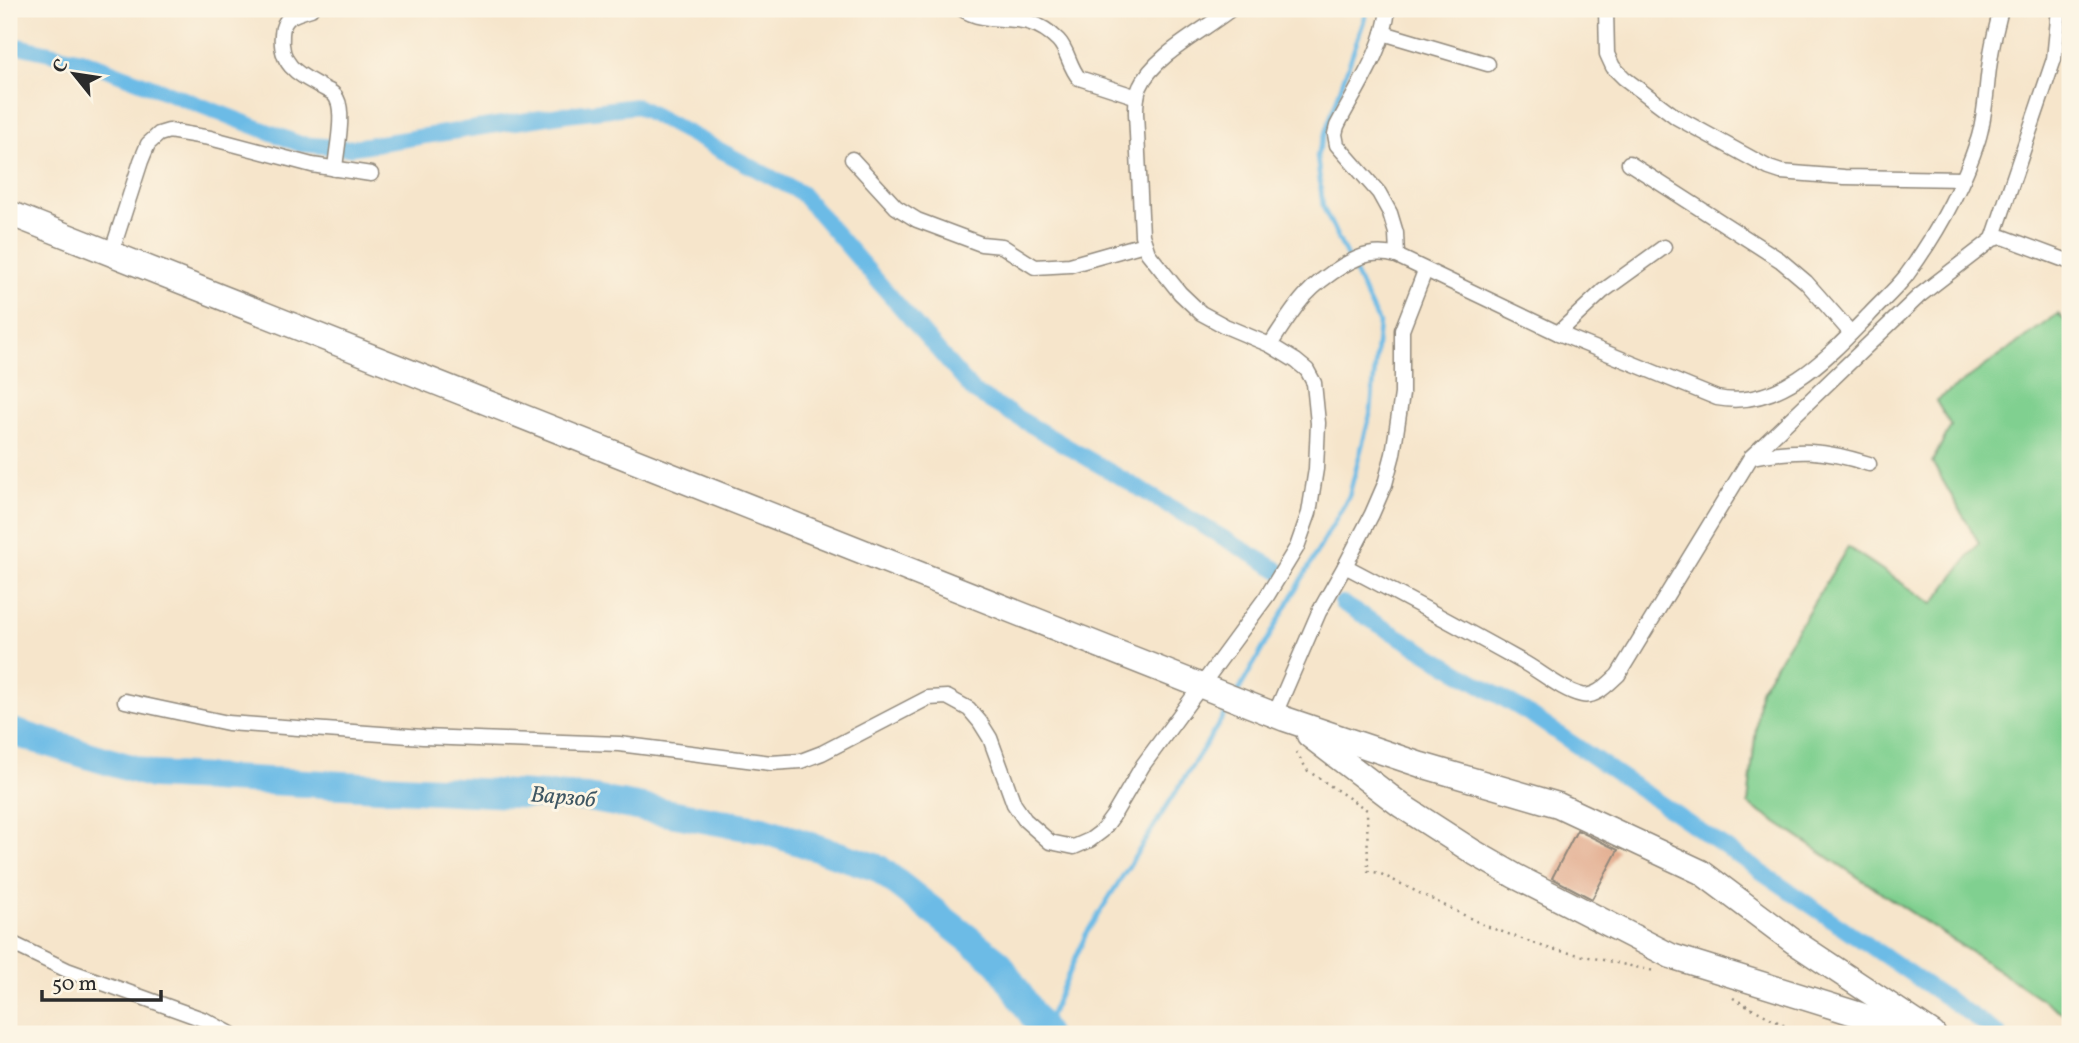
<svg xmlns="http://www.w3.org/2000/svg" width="2079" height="1043" font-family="Vollkorn,serif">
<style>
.green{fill:#80d090;stroke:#567e5e;stroke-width:2}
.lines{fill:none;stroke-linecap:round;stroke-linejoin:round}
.stream{stroke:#6cbbe6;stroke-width:4.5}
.canal{stroke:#6cbbe6;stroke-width:16}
.river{stroke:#6cbbe6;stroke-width:28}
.building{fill:#e0a687}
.street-casing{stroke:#90887b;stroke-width:17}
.highway-casing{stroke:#90887b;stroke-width:27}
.path{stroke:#90887b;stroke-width:2.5;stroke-dasharray:2 5;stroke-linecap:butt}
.street{stroke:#fff;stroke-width:14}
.highway{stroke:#fff;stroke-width:24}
.labels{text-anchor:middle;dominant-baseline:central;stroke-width:6;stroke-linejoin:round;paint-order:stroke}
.water-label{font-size:23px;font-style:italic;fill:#3e5663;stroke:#fcf5e5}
</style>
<rect width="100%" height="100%" fill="#fcf5e5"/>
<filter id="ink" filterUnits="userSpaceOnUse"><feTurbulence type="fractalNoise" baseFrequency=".0143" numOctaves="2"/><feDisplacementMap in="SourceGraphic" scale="14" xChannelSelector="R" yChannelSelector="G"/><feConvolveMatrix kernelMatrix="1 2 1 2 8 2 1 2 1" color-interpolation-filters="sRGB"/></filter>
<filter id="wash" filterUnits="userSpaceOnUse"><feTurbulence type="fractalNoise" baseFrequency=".00686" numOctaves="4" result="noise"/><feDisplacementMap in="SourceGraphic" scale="28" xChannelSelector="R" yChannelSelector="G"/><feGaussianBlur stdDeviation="1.57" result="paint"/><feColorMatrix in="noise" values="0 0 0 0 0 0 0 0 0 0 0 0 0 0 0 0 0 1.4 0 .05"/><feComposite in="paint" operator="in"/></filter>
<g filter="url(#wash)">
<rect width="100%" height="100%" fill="#f6e5cb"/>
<polygon class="green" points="2058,314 2070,325 2070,1018 1748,804 1760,690 1848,547 1933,604 1979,543 1932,462 1951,426 1936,401"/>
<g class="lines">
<g class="stream">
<polyline points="1238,692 1349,496 1371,411 1379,323 1323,207 1317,156 1368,9"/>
<polyline points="1043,1032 1086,934 1230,706"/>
</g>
<g class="canal">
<polyline points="9,44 86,61 300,144 348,148 567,114 637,106 801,193 974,392 1280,571"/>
<polyline points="1342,603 1531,715 1999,1034"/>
</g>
<polyline class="river" points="9,731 153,775 588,798 763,830 878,868 998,962 1045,1034"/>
</g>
<g id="blocks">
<polygon class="building" points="1577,830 1618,850 1592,899 1552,878"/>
</g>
</g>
<g filter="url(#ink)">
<use href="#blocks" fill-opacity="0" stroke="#90887b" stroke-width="2"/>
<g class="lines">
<g class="street-casing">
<g id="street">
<path d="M311,9C295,14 283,16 282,34C279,67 300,75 325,89C330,91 335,94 337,99C345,114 336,152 335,169"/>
<path d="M962,9C993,29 1024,6 1058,40C1068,50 1069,67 1079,78L1137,97"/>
<path d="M1388,9C1384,50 1356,89 1337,126L1335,134L1337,145L1379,193L1390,213L1396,233L1397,256"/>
<polyline points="1606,9 1607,54 1613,67 1624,78 1676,117 1769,168 1781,172 1844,177 1963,179"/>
<polyline points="1383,33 1488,64"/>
<polyline points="852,159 896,207 917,220 981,244 1002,246 1035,267 1070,265 1144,244"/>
<polyline points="1629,163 1780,260 1806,282 1851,333"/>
<polyline points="1993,239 2054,59 2059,9"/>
<polyline points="111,254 141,161 148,144 159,134 169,131 210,138 312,165 371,174"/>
<polyline points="1558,333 1603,291 1664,247"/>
<path d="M1270,345C1295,307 1304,289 1344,265C1362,255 1376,250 1397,256L1558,333L1717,398C1780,410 1829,356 1869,315C1881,302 1895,290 1906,276C1936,235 1962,189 1978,140C1986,115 1986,87 1990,61C1992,43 1997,26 2001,9"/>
<path d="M1751,457C1799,449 1823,449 1869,464"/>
<polyline points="1345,566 1372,514 1385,484 1393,454 1402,394 1402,330 1425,271"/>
<path d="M125,701L228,723L423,737L619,744L771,763L801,761L822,753L928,698L947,697L969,709L980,722L990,738L1014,804L1025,820L1050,842L1074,847L1090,840L1102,831L1113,816L1143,765L1267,596L1297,547L1309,513L1316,469L1318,423L1314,383L1307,370L1296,361L1270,345L1225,326L1201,313L1180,293L1148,253L1142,235L1136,113C1136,104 1136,95 1140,87C1154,55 1205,30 1231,9"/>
<path d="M1275,714L1319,612L1345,566C1404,597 1462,628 1521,661C1540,671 1561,690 1582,695C1596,698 1609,683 1618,675L1751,457L1919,296L1993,239L2003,237L2070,262"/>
<polyline points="9,942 67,970 205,1020 231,1034"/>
</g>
</g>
<g class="highway-casing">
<g id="highway">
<polyline points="9,213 1285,719 1421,765 1558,805 1701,872 1793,941 1933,1034"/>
<polyline points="1309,735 1402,806 1475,853 1515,876 1671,956 1915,1032"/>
</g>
</g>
<g class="path">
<polyline points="1296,752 1308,771 1367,810 1368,871 1379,873 1486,926 1547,948 1654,971"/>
<polyline points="1733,998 1800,1034"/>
</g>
<use href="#street" class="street"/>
<use href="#highway" class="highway"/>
</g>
</g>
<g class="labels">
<g class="water-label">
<text transform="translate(563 798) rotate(5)">Варзоб</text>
</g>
</g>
<rect width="2079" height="1043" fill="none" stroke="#fcf5e5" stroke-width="35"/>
<g transform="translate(74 74) rotate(300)" stroke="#fcf5e5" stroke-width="5" paint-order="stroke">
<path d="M0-5L12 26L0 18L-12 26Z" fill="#2b2b2b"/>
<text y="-10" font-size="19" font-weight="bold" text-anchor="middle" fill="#2b2b2b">С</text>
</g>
<path d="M42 990v10h119v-10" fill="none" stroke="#2b2b2b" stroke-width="3.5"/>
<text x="52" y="990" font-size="21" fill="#2b2b2b" stroke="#fcf5e5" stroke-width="5" paint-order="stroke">50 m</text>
</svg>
